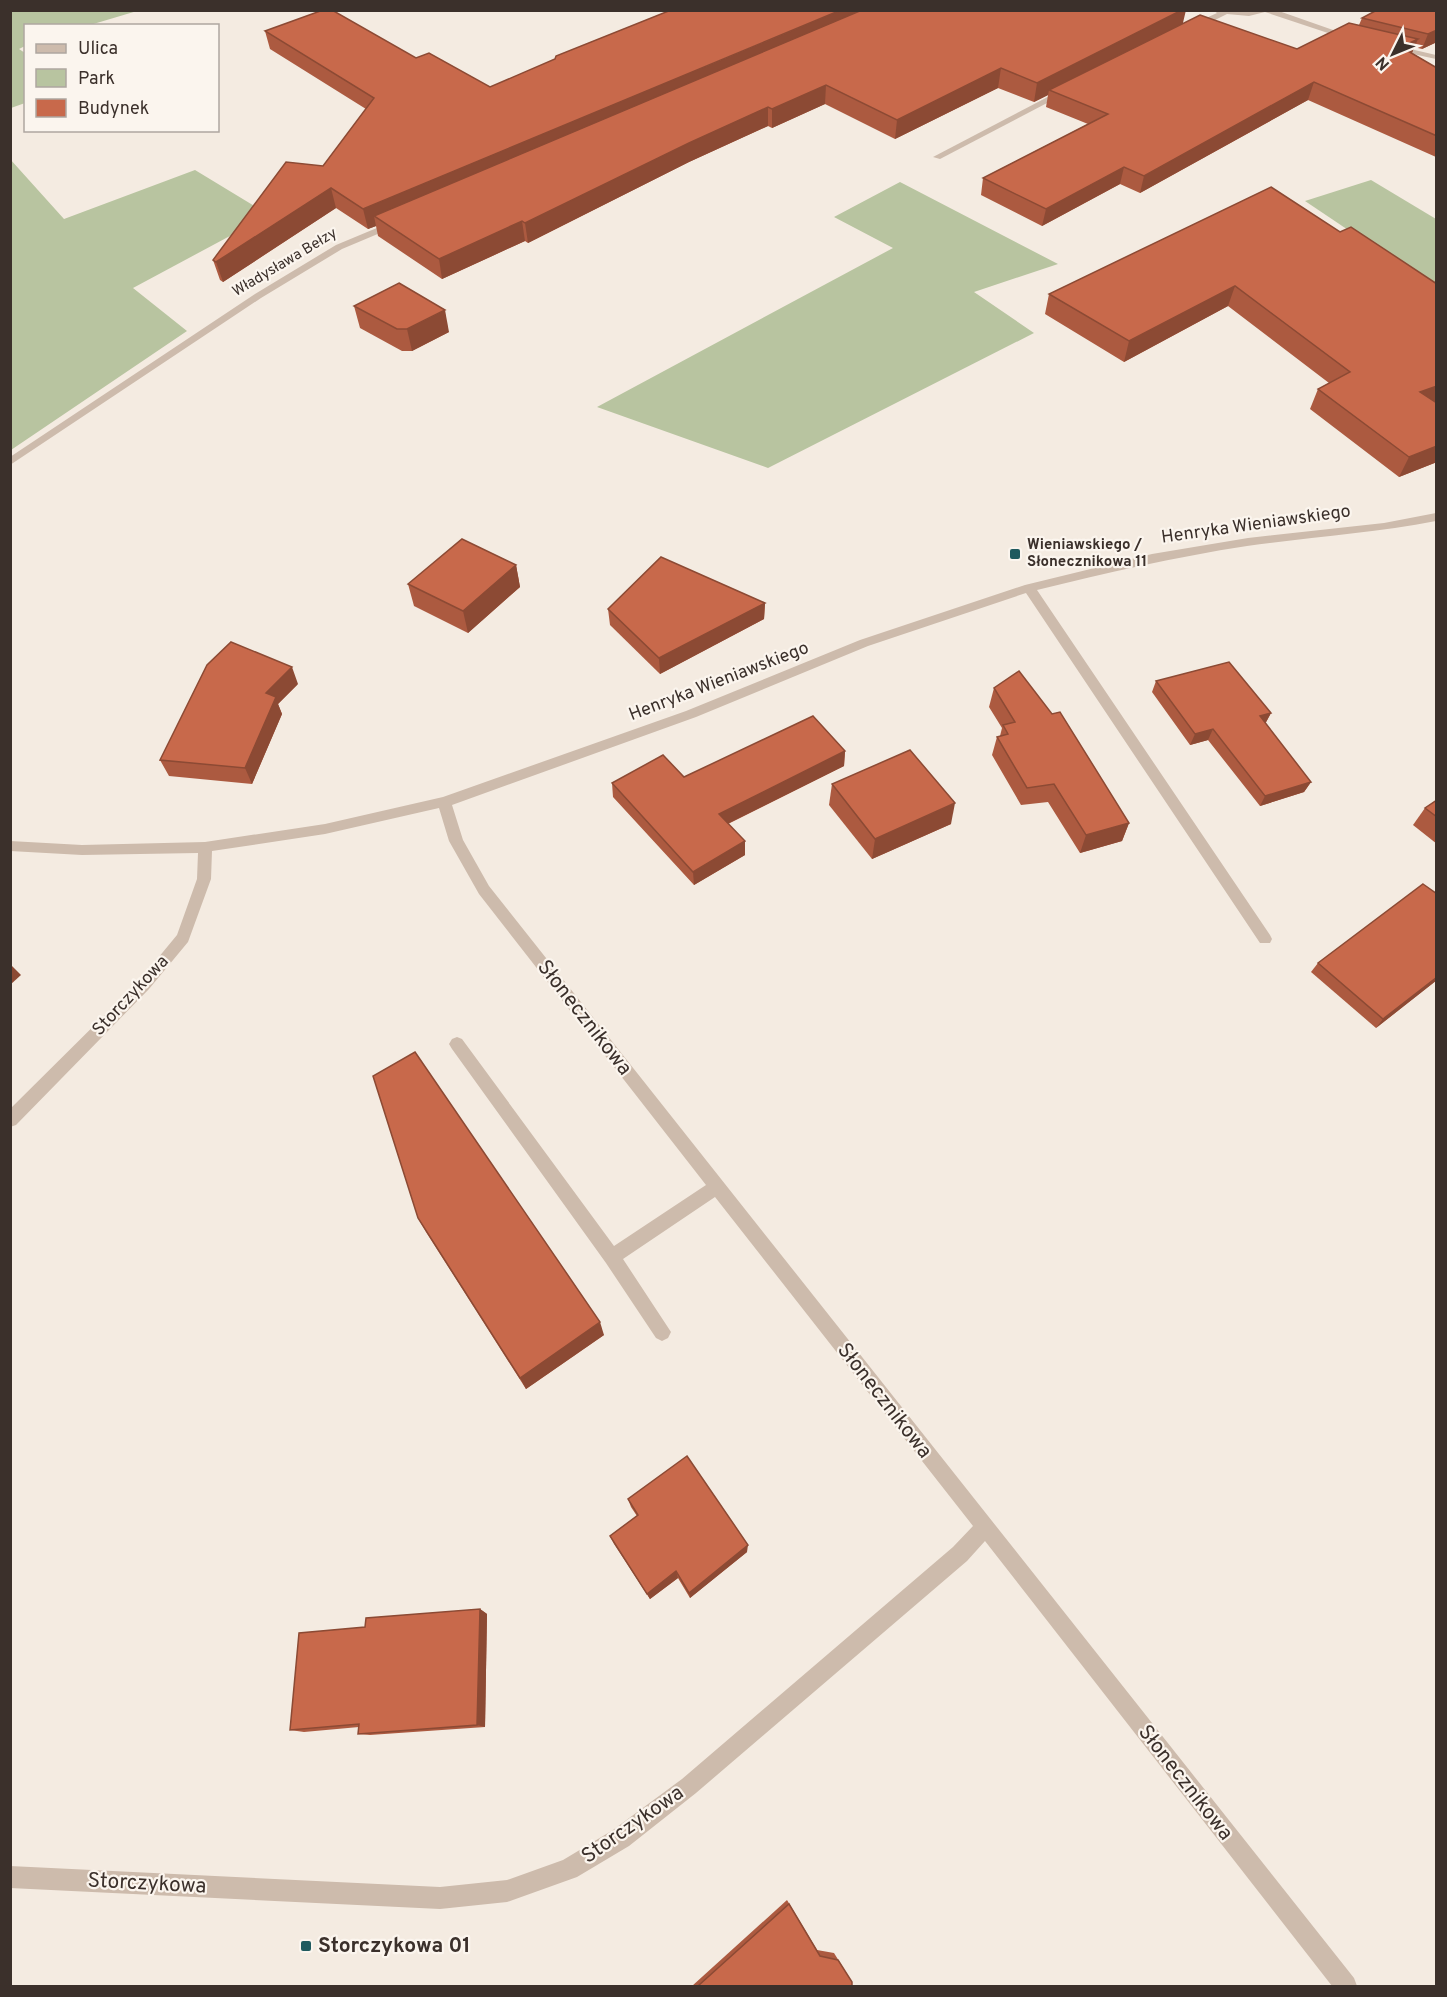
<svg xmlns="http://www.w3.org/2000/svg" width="1447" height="1997" font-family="Overpass,sans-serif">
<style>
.green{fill:#b8c4a0}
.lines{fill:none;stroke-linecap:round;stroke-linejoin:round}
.minor{fill:#cdbbac;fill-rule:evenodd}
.wall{fill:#ac5a40}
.shaded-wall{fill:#8c4a34}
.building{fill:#c8694b;stroke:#8c4a34;stroke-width:1.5}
.poi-dot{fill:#1f5a5e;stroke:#fbf5ee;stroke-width:2}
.labels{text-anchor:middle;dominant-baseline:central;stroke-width:4.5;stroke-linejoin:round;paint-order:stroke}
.far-street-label{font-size:15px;fill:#3b302b;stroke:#fbf5ee}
.far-poi-label{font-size:15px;font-weight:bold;fill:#3b302b;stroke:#fbf5ee;text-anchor:start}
.street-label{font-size:18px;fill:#3b302b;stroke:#fbf5ee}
.near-street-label{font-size:21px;fill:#3b302b;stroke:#fbf5ee}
.near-poi-label{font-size:21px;font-weight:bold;fill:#3b302b;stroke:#fbf5ee;text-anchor:start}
</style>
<rect width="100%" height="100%" fill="#f4ebe1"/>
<g class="green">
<polygon points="10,11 11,10 137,11 90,25 26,26 25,46 19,49 25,53 25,103 11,108"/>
<polygon points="10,159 64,219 195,170 269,215 133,288 187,331 11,450"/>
<polygon points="1371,180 1436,219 1436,289 1305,201"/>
<polygon points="900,182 1058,264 974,292 1034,333 768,468 597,407 893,248 834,217"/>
</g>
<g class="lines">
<g class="minor">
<polygon points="1213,10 1276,10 1353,37 1346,39 1265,12 1249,16 1227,14 1197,29 1191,29 1191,25 1217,13"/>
<polygon points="1393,45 1436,55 1436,59 1390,49 1390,45"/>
<polygon points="1063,89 1070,91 940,159 933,157"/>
<polygon points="396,220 401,223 399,225 342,249 261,298 10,465 10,457 255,294 336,245"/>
<path d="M1436,513V521C1374,533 1310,537 1247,546C1175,557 1106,573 1037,590L1270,935L1272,939L1270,943H1260L1026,593L868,646L696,717L452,805L463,840L489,886L1354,1978L1357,1986H1332L985,1541L967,1561L696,1793L629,1846L577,1877L507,1902L440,1909L10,1888V1866L440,1887L507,1880L563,1860L613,1830L682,1779L953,1547L973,1526L715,1197L623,1259L671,1332L668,1338L662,1341L656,1338L606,1263L452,1049L449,1044L452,1039L457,1037L462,1039L614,1246L706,1185L479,894L449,841L439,808L325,834L212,851L211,879L188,942L149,989L16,1125L10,1127V1109L139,981L177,935L197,879L198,853L82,855L10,851V841L82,845L205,842L325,824L443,797L686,711L860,640L1025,585L1152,554L1248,538L1384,523Z"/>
</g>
</g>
<g class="wall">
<polygon points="1437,10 1437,42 1422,49 1414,47 1412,53 1437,68 1436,157 1308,100 1140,193 1120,184 1042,226 981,195 983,178 1088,124 1046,107 1048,95 1034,102 998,88 895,139 825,104 772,128 768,126 689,162 528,243 525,241 442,279 378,236 376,226 368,229 336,208 223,282 220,280 213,260 323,166 366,109 270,49 265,31 416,58 490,87 1183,23 1297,49 1359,25 1362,18"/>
<polygon points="1340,232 1437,284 1437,462 1399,477 1310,409 1318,389 1329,383 1228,306 1124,362 1045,314 1049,294"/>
<polygon points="354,306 449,332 412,351 402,351 360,328"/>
<polygon points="516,565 520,587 468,633 414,606 408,584"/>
<polygon points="765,603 764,619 660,674 610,625 608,609"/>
<polygon points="1156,681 1271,713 1265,724 1311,782 1304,792 1260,806 1208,740 1190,745 1152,692"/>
<polygon points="298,684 278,704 282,714 252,784 169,776 160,760"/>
<polygon points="994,688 1129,823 1122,841 1080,853 1048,802 1021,805 992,755 997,737 1000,736 1002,728 989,707"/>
<polygon points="845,751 844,766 728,824 745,855 694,885 613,797 612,783 684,777"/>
<polygon points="832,784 951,824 872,859 829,805"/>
<polygon points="1437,800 1437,844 1413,825 1425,808"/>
<polygon points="1318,963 1437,980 1376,1028 1311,972"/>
<polygon points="418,1218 604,1335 526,1389 426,1232"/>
<polygon points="628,1499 747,1552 690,1598 678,1578 650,1599 614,1544 610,1536 637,1516 631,1507"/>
<polygon points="480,1609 487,1614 485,1727 370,1735 358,1734 359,1727 304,1732 290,1730 365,1627"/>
<polygon points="787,1900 817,1950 834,1953 852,1982 852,1986 692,1986"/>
</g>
<g class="shaded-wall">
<polygon points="841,10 884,10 374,216 376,226 368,229 363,209"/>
<polygon points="1182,10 1186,10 1182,27 1049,90 1048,95 1034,102 1037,83"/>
<polygon points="1437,30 1437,42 1422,49 1428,34"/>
<polygon points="1418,39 1411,55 1401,47"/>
<polygon points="1001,68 998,88 895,139 897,120"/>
<polygon points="1314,82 1308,100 1140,193 1144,176"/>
<polygon points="826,85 825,104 772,128 772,109"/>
<polygon points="768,107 768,126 689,162 528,243 525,223 689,143"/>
<polygon points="1124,167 1120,184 1042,226 1046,209"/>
<polygon points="331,188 336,208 223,282 216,262"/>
<polygon points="522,221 525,241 442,279 439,259"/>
<polygon points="1235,286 1228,306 1124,362 1129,341"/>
<polygon points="445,310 449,332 412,351 407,329"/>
<polygon points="1437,386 1437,403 1420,392"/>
<polygon points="1437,446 1437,462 1399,477 1409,457"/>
<polygon points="516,565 520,587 468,633 463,611"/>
<polygon points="765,603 764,619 660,674 659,658"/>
<polygon points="292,667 298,684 278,704 282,714 252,784 245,768 266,693"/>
<polygon points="1271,713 1265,724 1260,716"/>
<polygon points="1213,729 1208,740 1190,745 1195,734"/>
<polygon points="845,751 844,766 719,828 719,814"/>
<polygon points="1311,782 1304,792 1260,806 1265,796"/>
<polygon points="955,803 951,824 872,859 875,839"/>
<polygon points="1129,823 1122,841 1080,853 1086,835"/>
<polygon points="745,841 745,855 694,885 693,872"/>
<polygon points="10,964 21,975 10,985"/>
<polygon points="1437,977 1437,980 1376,1028 1383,1019"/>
<polygon points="600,1322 604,1335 526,1389 520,1378"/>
<polygon points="748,1545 747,1552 690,1598 689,1593"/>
<polygon points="676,1571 678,1578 650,1599 647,1594"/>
<polygon points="480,1609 487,1614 485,1727 477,1725"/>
</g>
<g class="building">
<polygon points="323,10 332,10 416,58 429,53 490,87 555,59 556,56 671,10 841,10 363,209 331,188 216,262 213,260 286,162 323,166 374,98 265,31"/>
<polygon points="862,10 1182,10 1037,83 1001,68 897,120 826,85 772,109 768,107 689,143 525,223 522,221 439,259 374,216"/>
<polygon points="1377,10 1437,10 1437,30 1428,34 1362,18"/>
<polygon points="1200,15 1297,49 1349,23 1418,39 1401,47 1437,68 1437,136 1314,82 1144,176 1124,167 1046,209 983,178 1108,114 1049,90"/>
<polygon points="1271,187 1340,232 1351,227 1437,284 1437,386 1420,392 1437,403 1437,446 1409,457 1318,389 1350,372 1235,286 1129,341 1049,294"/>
<polygon points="399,283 445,310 407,329 397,329 354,306"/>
<polygon points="462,539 516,565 463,611 408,584"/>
<polygon points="661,557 765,603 659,658 608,609"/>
<polygon points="231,642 292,667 266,693 276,697 245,768 160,760 207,665"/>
<polygon points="1229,662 1271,713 1260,716 1311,782 1265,796 1213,729 1195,734 1156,681"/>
<polygon points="1019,671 1052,714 1060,712 1129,823 1086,835 1054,784 1027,788 997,737 1008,734 1003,725 1015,722 994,688"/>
<polygon points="813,716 845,751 719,814 745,841 693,872 612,783 663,755 684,777"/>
<polygon points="910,750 955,803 875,839 832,784"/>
<polygon points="1437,800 1437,817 1425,808"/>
<polygon points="1423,884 1437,894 1437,977 1383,1019 1318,963"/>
<polygon points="415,1052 600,1322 520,1378 418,1218 373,1076"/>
<polygon points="687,1456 748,1545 689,1593 676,1571 647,1594 610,1536 638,1515 628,1499"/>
<polygon points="480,1609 477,1725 358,1734 359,1724 290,1730 299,1633 365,1627 366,1618"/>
<polygon points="789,1904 820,1956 838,1960 852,1982 852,1986 698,1986"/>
</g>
<g class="poi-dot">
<rect x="1009" y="548" width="12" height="12" rx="3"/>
<rect x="300" y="1940" width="12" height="12" rx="3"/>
</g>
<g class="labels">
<g class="far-street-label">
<text transform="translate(285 263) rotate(-31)">Władysława Bełzy</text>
</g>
<g class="far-poi-label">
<text x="1027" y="545">Wieniawskiego /<tspan x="1027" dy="17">Słonecznikowa 11</tspan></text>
</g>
<g class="street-label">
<text transform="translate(1256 525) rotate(-8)">Henryka Wieniawskiego</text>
<text transform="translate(719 682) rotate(-21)">Henryka Wieniawskiego</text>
<text transform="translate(131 996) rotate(-47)">Storczykowa</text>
</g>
<g class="near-street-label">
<text transform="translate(584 1018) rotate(52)">Słonecznikowa</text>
<text transform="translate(884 1401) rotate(52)">Słonecznikowa</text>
<text transform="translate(1185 1783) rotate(52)">Słonecznikowa</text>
<text transform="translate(633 1825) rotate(-35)">Storczykowa</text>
<text transform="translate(147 1884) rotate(3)">Storczykowa</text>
</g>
<g class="near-poi-label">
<text x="318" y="1946">Storczykowa 01</text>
</g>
</g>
<rect width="1447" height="1997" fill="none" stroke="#3b302b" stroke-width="24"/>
<rect x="24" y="24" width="195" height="108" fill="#fbf5ee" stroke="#aea6a0" stroke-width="1.5"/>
<rect x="36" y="44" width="30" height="9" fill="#cdbbac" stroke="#aea6a0" stroke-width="1.5"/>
<text x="78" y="54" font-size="18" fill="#3b302b">Ulica</text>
<rect x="36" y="69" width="30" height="18" fill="#b8c4a0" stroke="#aea6a0" stroke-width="1.5"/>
<text x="78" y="84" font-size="18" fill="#3b302b">Park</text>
<rect x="36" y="99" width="30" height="18" fill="#c8694b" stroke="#aea6a0" stroke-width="1.5"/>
<text x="78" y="114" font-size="18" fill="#3b302b">Budynek</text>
<g transform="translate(1393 54) rotate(227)" stroke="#fbf5ee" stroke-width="4.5" paint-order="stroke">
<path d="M0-4.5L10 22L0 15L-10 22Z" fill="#3b302b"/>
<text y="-9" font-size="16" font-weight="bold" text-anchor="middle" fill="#3b302b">N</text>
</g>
</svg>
